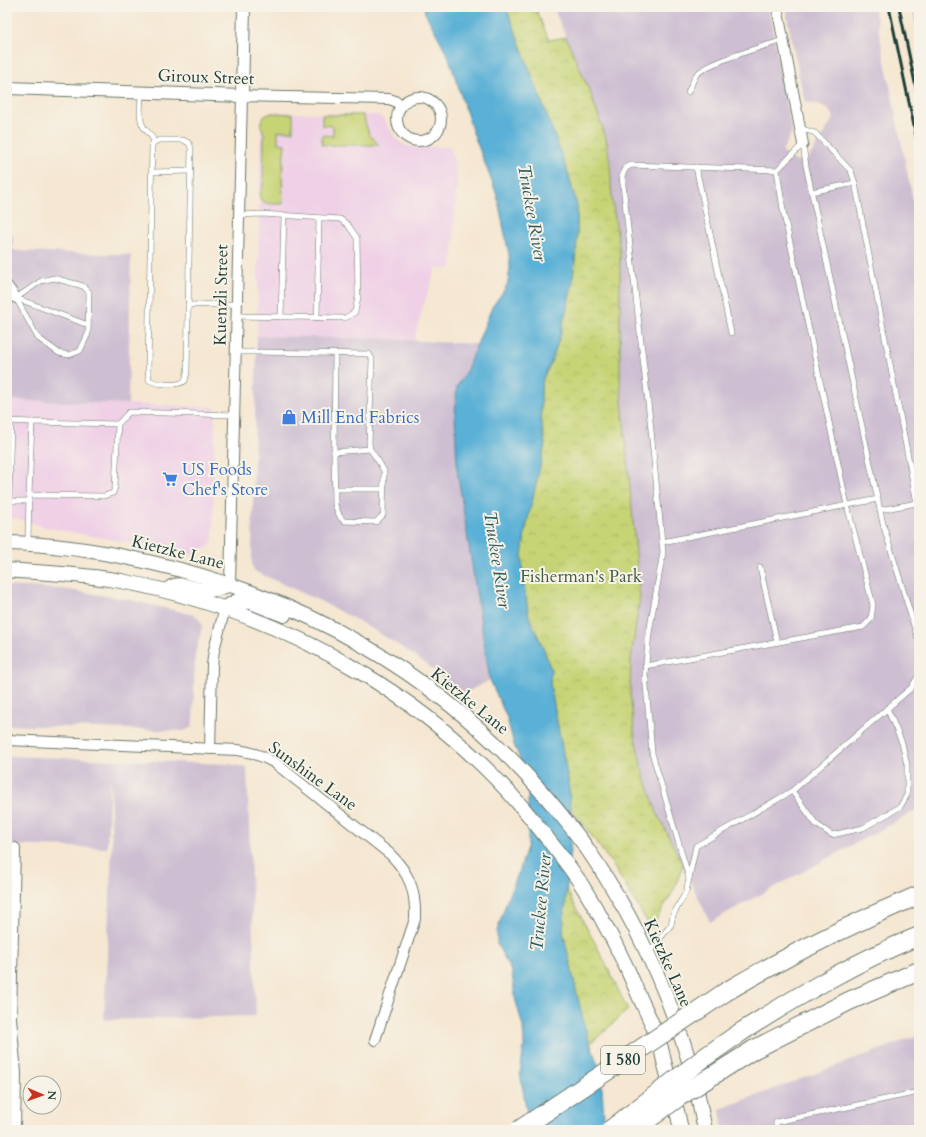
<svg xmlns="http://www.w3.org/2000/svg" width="926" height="1137" font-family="Cardo,serif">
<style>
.built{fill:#efd0e6}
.industrial{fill:#cdbed2}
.park{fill:url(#park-crowns);stroke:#738855}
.garden{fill:#c7d476;stroke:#738855}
.water{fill:#5ab0d6;stroke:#3c7685}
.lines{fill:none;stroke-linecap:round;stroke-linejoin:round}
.service-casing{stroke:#6a786b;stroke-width:6}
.minor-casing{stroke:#6a786b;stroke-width:12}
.tertiary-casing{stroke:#6a786b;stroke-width:14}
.secondary-casing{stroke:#6a786b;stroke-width:16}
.motorway-casing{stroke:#6a786b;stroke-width:20}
.service{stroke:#fff;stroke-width:5}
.minor{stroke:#fff;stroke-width:10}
.tertiary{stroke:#fff;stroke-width:12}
.secondary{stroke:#fff;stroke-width:14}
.motorway{stroke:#fff;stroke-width:18}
.rail{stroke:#1f3d34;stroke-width:3}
.motorway-bridge-casing{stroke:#6a786b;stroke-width:20;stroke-linecap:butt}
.motorway-bridge{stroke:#fff;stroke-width:18}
.labels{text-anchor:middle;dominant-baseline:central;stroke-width:4;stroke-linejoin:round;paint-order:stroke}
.shield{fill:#f7f3e8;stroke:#60746a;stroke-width:1}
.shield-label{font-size:16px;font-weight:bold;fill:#1f3d34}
.street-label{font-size:17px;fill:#1f3d34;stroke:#f7f3e8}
.shop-label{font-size:17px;fill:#366cbe;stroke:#f7f3e8;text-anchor:start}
.park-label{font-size:17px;fill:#415b41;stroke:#f7f3e8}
.water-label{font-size:18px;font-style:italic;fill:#2e5a5c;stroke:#f7f3e8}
</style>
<defs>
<pattern id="park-crowns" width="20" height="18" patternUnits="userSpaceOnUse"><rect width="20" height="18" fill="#c7d476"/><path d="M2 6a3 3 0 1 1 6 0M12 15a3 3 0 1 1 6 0" fill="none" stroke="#aab767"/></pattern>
</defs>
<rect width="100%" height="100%" fill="#f7f3e8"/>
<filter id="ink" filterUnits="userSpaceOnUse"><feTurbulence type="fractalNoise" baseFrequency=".025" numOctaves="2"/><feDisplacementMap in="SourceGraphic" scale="8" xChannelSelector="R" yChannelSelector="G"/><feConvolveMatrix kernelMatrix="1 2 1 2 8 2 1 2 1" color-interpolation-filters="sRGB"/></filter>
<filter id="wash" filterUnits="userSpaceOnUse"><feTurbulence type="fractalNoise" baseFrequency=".012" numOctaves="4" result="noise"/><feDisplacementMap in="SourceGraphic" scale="16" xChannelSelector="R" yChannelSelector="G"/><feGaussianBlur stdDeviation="0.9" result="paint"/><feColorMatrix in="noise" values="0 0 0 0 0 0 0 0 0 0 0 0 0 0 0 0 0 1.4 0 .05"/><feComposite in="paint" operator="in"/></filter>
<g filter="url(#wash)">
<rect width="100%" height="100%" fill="#f5e7d1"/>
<g class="built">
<polygon points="272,112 375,115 382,117 397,140 404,145 421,149 434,146 451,147 457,178 452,269 436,268 422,310 414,341 392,339 257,336 261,121 265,115"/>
<polygon points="7,400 215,407 213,538 210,547 203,548 195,555 49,528 17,519 7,519"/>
</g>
<g class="industrial">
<polygon points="553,7 768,7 792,132 782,151 795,161 808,159 834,117 828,109 821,105 808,102 804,99 785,7 874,7 919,230 919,809 710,922 657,813 641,766 634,730 630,693 631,660 640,597 620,379 620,252 612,199 610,162 606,138 591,94"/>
<polygon points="912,7 919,7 919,38"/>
<polygon points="7,234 13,235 13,250 17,251 131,255 128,404 7,400"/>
<polygon points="257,336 392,339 436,342 478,344 465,374 457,386 455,413 457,470 490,680 463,694 429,666 403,648 362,623 320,601 254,571 252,565 252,546"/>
<polygon points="7,586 62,589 126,599 194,615 199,619 202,625 201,632 195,655 193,720 192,727 184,731 7,725"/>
<polygon points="7,756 230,764 247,768 256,1016 104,1020 112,846 110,771 107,848 7,845"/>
<polygon points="919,1035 919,1130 723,1130 720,1109"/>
</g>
<g class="park">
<polygon points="506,7 535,7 549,40 566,37 591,94 606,138 610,162 612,199 620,252 620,379 640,597 631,660 630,693 634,730 641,766 657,813 683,865 674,890 651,928 612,864 570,806 568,780 550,684 551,670 543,647 529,617 523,579 522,557 525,532 545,444 541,422 541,389 543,378 551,363 560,336 575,263 577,241 577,206 568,173"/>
<polygon points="566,889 601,954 628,1010 590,1044 584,1025 563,932"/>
</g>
<g class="garden">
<path d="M272,113L293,114V131H278V143L285,144L282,174L283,204C270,204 252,205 263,186L264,133C258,122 261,116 272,113Z"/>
<polygon points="322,115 363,115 369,134 379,145 322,145 322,135 333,136 333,126 322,125"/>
</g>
<polygon class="water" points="424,7 506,7 550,123 568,173 577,206 577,241 572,287 560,336 551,363 543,378 541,389 541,422 545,444 525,532 522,557 523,579 529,617 543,647 551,670 550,684 568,780 572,826 563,932 584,1025 601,1074 605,1130 530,1130 520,1073 524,1047 523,1027 515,998 512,973 497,944 497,931 508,897 520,869 528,844 528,794 523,766 514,745 507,718 490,680 457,470 455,413 457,386 465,374 492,307 505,289 508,282 510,268 509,255 497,195 472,130 448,55 425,13"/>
</g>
<g filter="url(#ink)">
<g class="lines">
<g class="service-casing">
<g id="service">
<path d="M688,92C691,87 693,80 696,75C707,62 766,46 783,40"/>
<path d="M141,94C141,103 138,117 143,126C146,132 152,134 154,142"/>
<polyline points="800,128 815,133 851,171 855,183"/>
<path d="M160,140H183L189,143L191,148L187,372L185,381C177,386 158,385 149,380L148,370L152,145L154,142Z"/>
<polyline points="803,144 806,166 883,524 919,642"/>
<polyline points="696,167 731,333"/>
<polyline points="152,172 191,171"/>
<polyline points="811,192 855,183 917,503 880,510"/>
<polygon points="54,278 83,286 89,292 88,334 80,351 69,355 59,353 38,338 16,298 41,281"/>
<polyline points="16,298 88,325"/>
<polyline points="188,305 237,304"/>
<polyline points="237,316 345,318 355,312 358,297 357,238 348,225 340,219 262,214 240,215"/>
<polyline points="281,317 284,216"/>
<polyline points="317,318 319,218"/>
<polyline points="236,352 254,352 369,354 372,359 369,443 370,449 379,462 384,471 383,515 376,522 344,521 340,517 335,505 334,452 335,354"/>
<polyline points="7,421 32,422"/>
<polyline points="334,452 370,449"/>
<polyline points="335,489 383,489"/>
<polyline points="29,495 32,422 118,424"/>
<polyline points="7,501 29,501"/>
<polyline points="9,501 11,421"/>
<polyline points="28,542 29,495 104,496 113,493 115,487 118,424 129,412 235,415"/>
<polyline points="662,542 878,499"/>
<polyline points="760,567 777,642"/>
<polyline points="645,666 863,627 871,619 873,605 847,505 783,210 777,170"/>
<polyline points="792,791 816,824 832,835 863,828 900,807 907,795 907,765 902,743 887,708"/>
<polyline points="689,878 652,753 645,674 649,633 663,552 650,420 622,176 626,168 631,165 777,170 803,144"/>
<polyline points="649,952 671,925 673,915 686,892 696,846 792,791 911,688 919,675"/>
<polyline points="776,1130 776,1122 919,1092"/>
</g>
</g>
<g class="minor-casing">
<g id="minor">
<polyline points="777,7 803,144"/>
<circle cx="419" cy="119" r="22"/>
<polyline points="7,286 16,298"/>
<polyline points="230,584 242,96 389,99 395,101 401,106"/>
<path d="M7,740L238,750C252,752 263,756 275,763L390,854C410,874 416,891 415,919L375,1040"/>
<polyline points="210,749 212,665 214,650 225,608"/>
<polyline points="15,848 11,1019 16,1073 15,1130"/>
</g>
</g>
<g class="tertiary-casing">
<polyline id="tertiary" points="7,88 242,96 244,7"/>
</g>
<g class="secondary-casing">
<g id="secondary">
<path d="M7,543C53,544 99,551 144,561C303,596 441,675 547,798C562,816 577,833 590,853C636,920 671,998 694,1077C698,1094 701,1112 705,1130"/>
<path d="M7,570C45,573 83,574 121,581C288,613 444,702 547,838C561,856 575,873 586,892C607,926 625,962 640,998C647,1013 654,1027 659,1042C662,1050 663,1058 665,1065C671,1087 677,1108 681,1130"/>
<path d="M168,590C177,580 191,589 202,590C212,591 221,588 230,584"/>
<polyline points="225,608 237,601 251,602 284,615"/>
</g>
</g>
<g class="motorway-casing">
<g id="motorway">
<path d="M727,991C789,955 852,923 919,895"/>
<path d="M741,1032C798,996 856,961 919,936"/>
<polyline points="753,1050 849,1001 919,971"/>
</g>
</g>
<use href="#service" class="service"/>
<use href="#minor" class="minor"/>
<use href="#tertiary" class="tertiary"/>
<use href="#secondary" class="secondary"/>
<use href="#motorway" class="motorway"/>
<g class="rail">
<polyline points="889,7 919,150"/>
<polyline points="899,7 919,102"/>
</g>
<g class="motorway-bridge-casing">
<g id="motorway-bridge">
<polyline points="519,1130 727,991"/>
<polyline points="610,1130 705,1057 741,1032"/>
<polyline points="634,1130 679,1097 753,1050"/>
</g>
</g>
<use href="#motorway-bridge" class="motorway-bridge"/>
</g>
</g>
<defs>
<g id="shop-bare" transform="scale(1.2)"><path d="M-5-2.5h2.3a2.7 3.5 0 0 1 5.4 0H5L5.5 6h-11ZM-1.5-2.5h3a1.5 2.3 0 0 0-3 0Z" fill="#3f7fe0" stroke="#f7f3e8" stroke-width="2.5" paint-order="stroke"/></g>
<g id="supermarket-bare" transform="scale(1.2)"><path d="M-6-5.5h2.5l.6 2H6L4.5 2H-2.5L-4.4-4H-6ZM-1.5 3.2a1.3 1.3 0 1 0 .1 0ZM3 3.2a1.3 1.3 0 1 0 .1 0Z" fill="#3f7fe0" stroke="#f7f3e8" stroke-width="2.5" paint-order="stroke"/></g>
</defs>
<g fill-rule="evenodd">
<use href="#shop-bare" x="289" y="417"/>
<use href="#supermarket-bare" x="170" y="479"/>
</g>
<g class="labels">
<rect class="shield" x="601" y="1046" width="44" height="28" rx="3"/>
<g class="shield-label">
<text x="623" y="1060">I 580</text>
</g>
<g class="street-label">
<text transform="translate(206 77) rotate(2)">Giroux Street</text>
<text transform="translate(221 295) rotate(-89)">Kuenzli Street</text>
<text transform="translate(178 552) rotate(14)">Kietzke Lane</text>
<text transform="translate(470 701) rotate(39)">Kietzke Lane</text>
<text transform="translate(313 776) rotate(36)">Sunshine Lane</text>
<text transform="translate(668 963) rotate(66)">Kietzke Lane</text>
</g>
<g class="shop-label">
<text x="301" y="417">Mill End Fabrics</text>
<text x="182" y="469">US Foods<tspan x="182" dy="20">Chef's Store</tspan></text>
</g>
<g class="park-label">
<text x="581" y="576">Fisherman's Park</text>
</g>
<g class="water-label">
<text transform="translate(532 213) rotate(80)">Truckee River</text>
<text transform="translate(497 560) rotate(81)">Truckee River</text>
<text transform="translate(541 902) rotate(-85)">Truckee River</text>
</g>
</g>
<rect width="926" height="1137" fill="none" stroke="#f7f3e8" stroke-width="24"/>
<g transform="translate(42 1095) rotate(92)"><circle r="19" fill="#f7f3e8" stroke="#a1aaa0"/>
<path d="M0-3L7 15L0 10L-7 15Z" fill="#c8321e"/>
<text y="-6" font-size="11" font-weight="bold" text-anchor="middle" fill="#1f3d34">N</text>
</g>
</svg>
